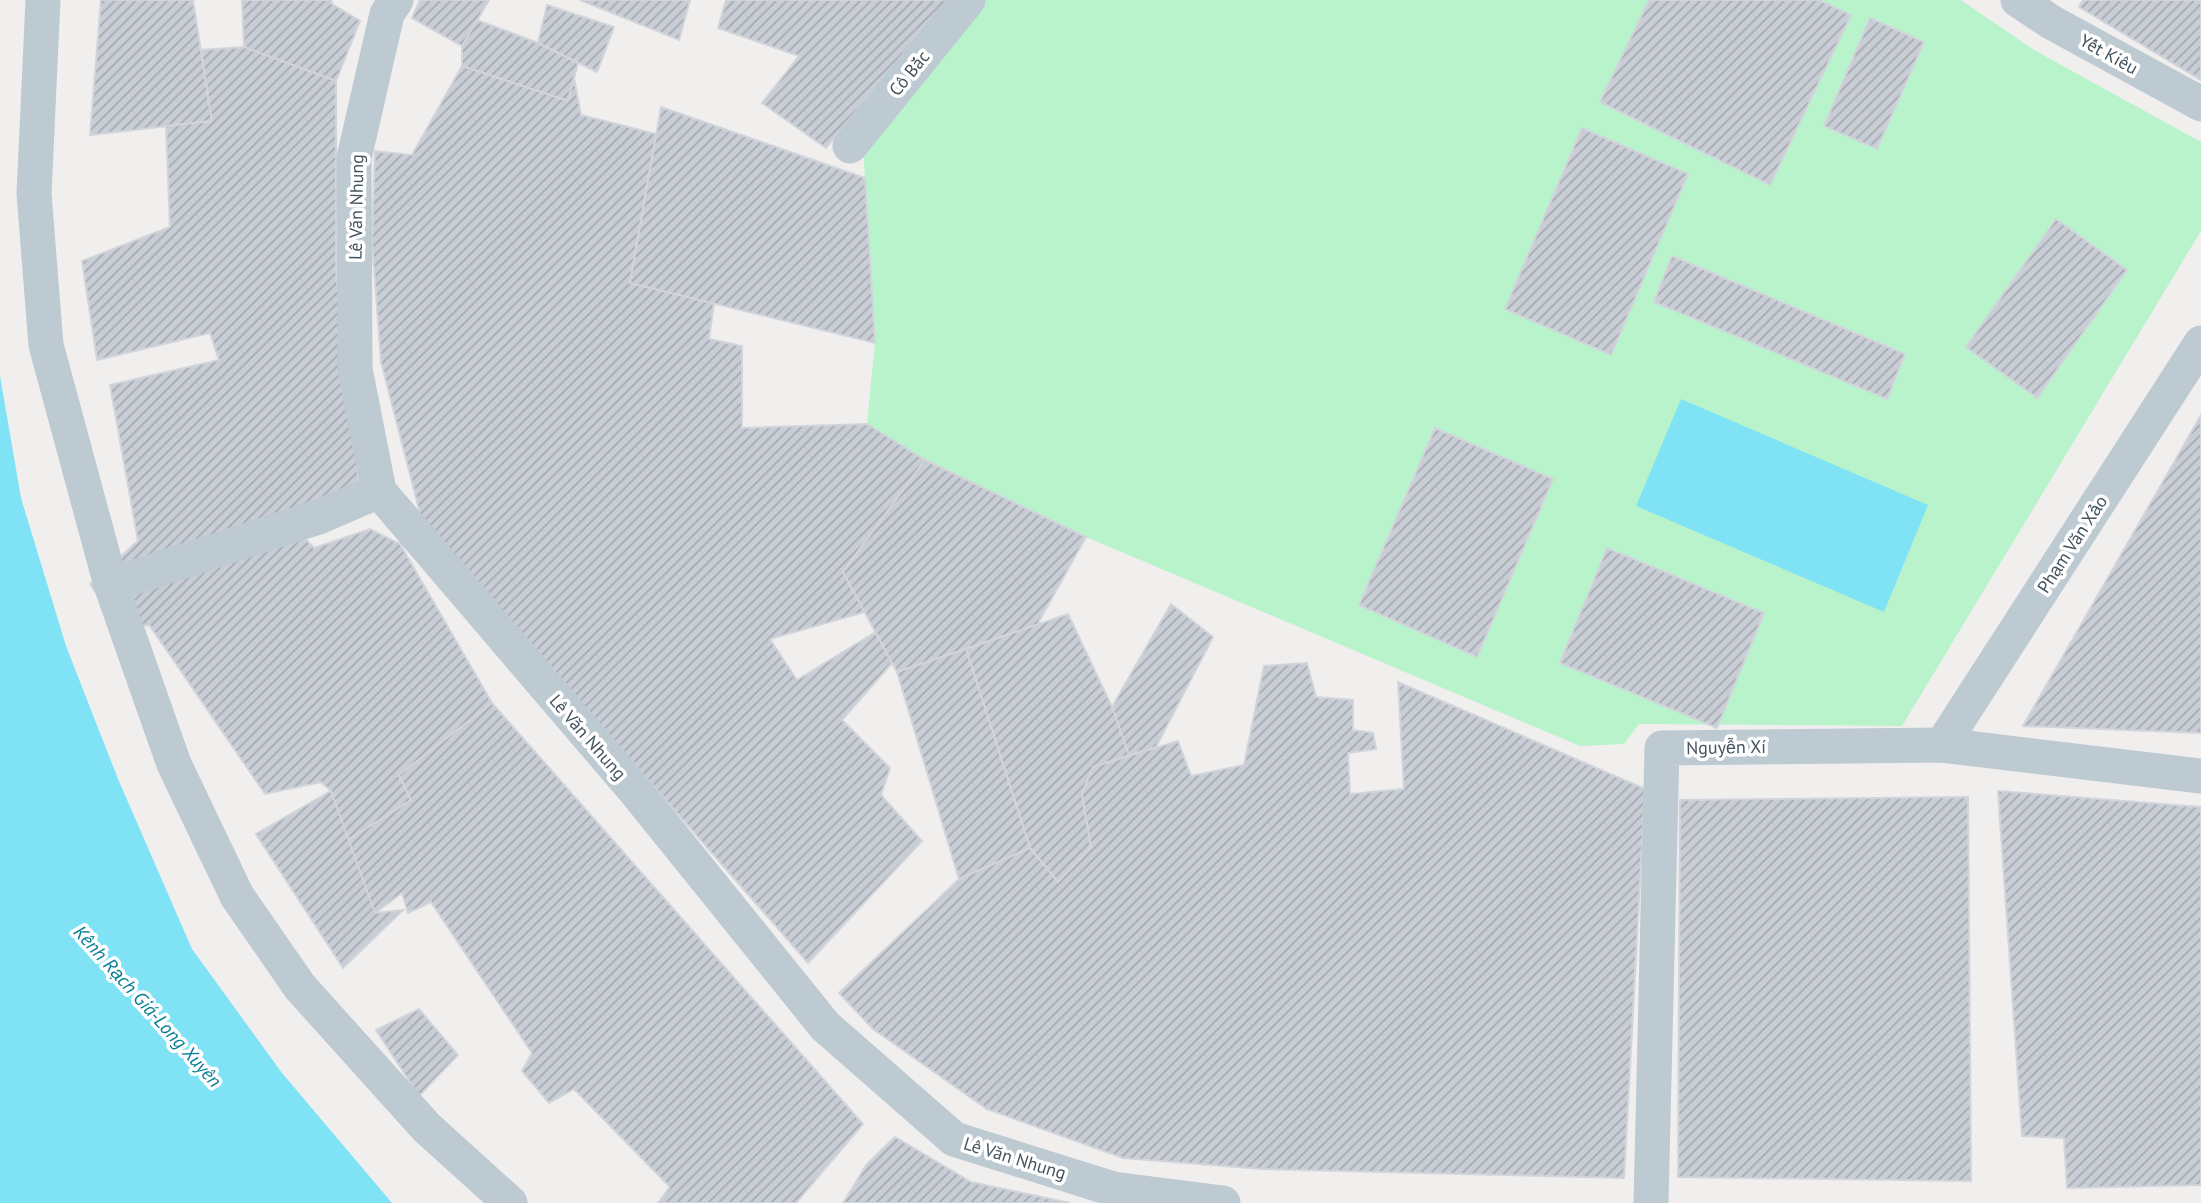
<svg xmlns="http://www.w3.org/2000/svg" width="2201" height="1203" font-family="'PT Sans',sans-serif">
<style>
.garden{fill:#b8f3cc}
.water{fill:#80e2f5}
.building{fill:url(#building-hatch);stroke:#d1d5db;stroke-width:2}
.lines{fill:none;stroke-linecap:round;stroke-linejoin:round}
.minor{stroke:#bdcad2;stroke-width:35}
.labels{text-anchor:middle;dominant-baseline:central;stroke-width:7;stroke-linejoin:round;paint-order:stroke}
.street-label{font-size:18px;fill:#44535e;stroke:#fff}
.water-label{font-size:19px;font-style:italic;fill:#037d94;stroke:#fff}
</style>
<defs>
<pattern id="building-hatch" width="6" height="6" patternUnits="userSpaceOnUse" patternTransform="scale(1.75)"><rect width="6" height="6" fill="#c9cdd5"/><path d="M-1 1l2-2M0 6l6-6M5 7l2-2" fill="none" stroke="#a5a9b0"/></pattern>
</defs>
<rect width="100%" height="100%" fill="#f1eeee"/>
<polygon class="garden" points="980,0 1961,0 2034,50 2201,142 2201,231 1902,726 1639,724 1624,744 1580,746 1086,537 925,460 867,424 875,343 863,145"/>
<g class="water">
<polygon points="0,376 21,498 66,646 118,779 192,949 282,1073 392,1203 0,1203"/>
<polygon points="1681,399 1928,505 1884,612 1636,506"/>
</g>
<g class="building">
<polygon points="101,0 193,0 212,121 90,135"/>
<polygon points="242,0 331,0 332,4 360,21 336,81 244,47"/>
<polygon points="420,0 489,0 462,46 412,18"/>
<polygon points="580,0 690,0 679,40"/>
<polygon points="726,0 947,0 826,148 762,103 799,56 718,28"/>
<polygon points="1649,0 1819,0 1851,15 1770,185 1600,102"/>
<polygon points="2083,0 2201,0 2201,80 2079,7"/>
<polygon points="547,5 614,27 597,72 538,43"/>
<polygon points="1870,18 1924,42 1877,149 1824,126"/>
<polygon points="477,20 538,43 578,63 568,101 462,66 462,46"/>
<polygon points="244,47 336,81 336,271 359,485 286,518 314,548 370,529 400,544 492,703 399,775 411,800 340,845 331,791 321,782 265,794 150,626 116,620 90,584 138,541 110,385 219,360 210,333 97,360 82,261 170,227 166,126 212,121 201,50"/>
<polygon points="462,66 568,101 574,78 581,115 656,134 630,283 714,303 709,339 742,346 742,428 867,424 925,460 843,572 865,612 770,639 797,680 876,632 892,663 842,720 890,768 881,795 922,841 808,963 422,521 381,362 372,241 375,151 412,155"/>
<polygon points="661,107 865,178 875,343 630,283"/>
<polygon points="1582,128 1688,174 1611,355 1505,309"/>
<polygon points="2056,219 2127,270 2037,398 1966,347"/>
<polygon points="1672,256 1905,354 1887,399 1654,302"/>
<polygon points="2201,415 2201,733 2023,726"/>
<polygon points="1435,428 1553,479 1477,657 1359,605"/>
<polygon points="925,460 1086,537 1037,625 897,672 843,572"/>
<polygon points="1607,548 1764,613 1717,728 1560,663"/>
<polygon points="1171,604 1213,637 1156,747 1129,755 1112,707"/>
<polygon points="1068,614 1112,707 1129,755 1093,767 1082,794 1091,847 1058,882 1030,848 966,649"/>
<polygon points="966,649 1030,848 959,879 897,672"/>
<polygon points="1307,663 1316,697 1353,700 1353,730 1373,733 1376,749 1348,753 1350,794 1404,789 1398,682 1645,789 1624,1178 1262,1169 1123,1158 987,1109 873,1029 839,993 959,879 1030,848 1058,882 1091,847 1082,794 1093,767 1178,741 1191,776 1244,765 1264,666"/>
<polygon points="492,703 863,1124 796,1203 658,1203 670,1187 574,1089 549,1103 522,1071 532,1053 431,902 408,913 402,893 375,913 340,845 411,800 399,775"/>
<polygon points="331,791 375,913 403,910 343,968 256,834"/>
<polygon points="1998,791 2201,807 2201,1185 2067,1188 2064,1138 2022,1136"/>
<polygon points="1968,797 1971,1181 1678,1177 1680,800"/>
<polygon points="419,1009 458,1055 419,1096 376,1030"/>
<polygon points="895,1137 971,1182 1070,1203 843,1203 867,1164"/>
</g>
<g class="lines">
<g class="minor">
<polyline points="43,0 34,194 46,345 111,585 174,764 237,896 300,987 427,1128 510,1203"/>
<polyline points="396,0 387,14 354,158 355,369 379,491 637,793 825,1026 954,1139 1113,1189 1223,1203"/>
<polyline points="2018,0 2051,22 2201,104"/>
<polyline points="850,146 968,0"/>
<polyline points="111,585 321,516 379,491"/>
<polyline points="1942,745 2201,343"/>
<polyline points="1651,1203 1662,748 1942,745 2201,776"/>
</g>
</g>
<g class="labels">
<g class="street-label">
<text transform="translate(2109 54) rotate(29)">Yết Kiêu</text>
<text transform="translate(909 73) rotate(-51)">Cô Bắc</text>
<text transform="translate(356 207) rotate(-89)">Lê Văn Nhung</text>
<text transform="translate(2072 544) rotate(-57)">Phạm Văn Xảo</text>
<text transform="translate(588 737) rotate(49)">Lê Văn Nhung</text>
<text transform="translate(1726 747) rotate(-1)">Nguyễn Xí</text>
<text transform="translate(1015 1158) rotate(17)">Lê Văn Nhung</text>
</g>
<g class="water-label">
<text transform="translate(148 1006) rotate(48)">Kênh Rạch Giá-Long Xuyên</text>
</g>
</g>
</svg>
